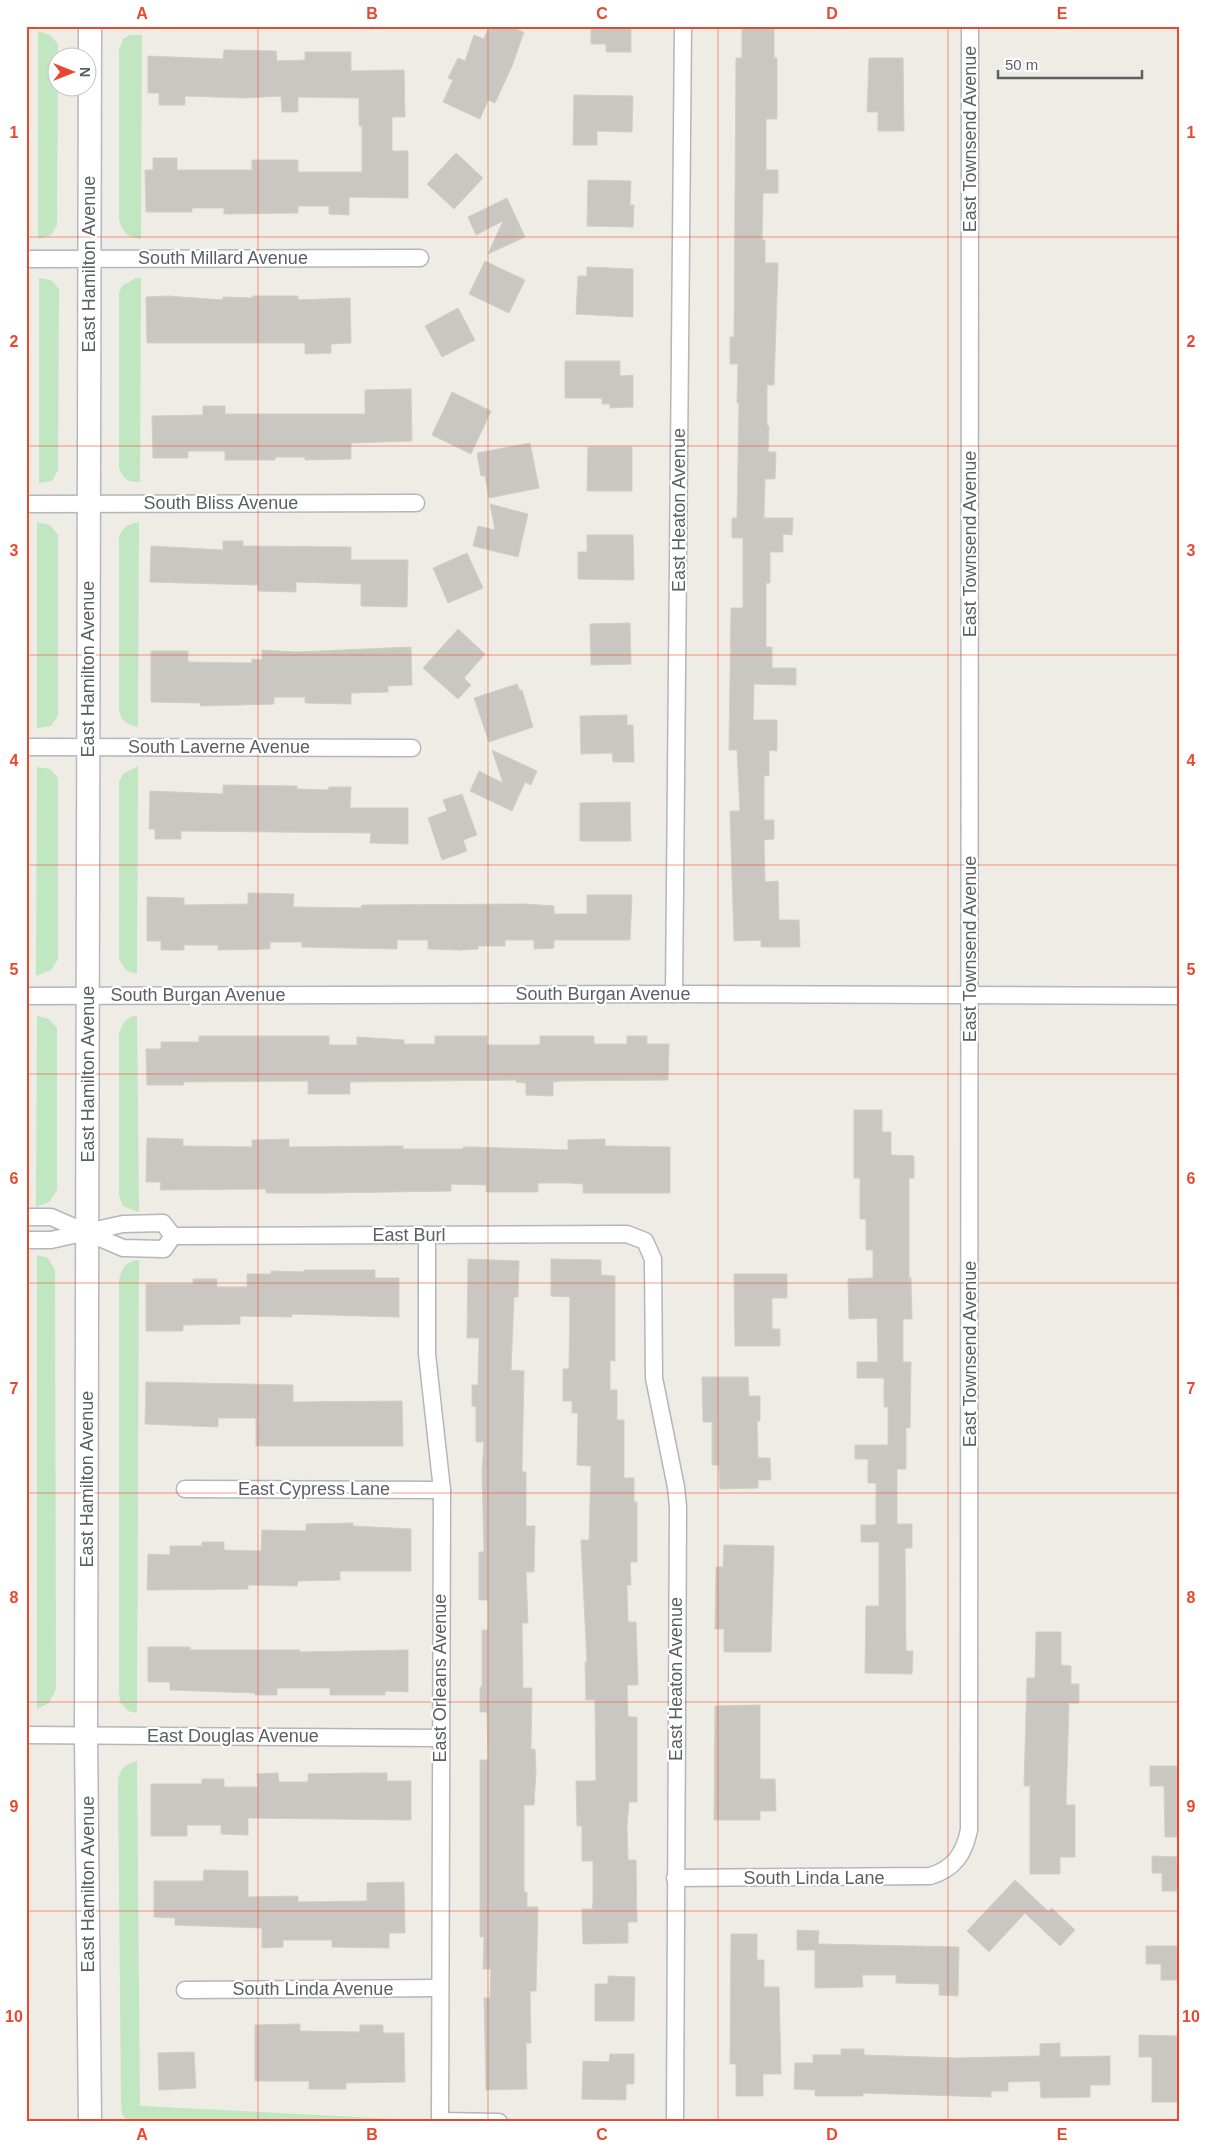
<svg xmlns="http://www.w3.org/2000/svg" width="1205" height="2148" font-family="Helvetica,sans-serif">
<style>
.green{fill:#c0e6c2}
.building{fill:#cac6c1;stroke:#d3cfc2}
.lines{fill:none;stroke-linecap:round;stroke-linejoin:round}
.street-casing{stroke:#b4b6bb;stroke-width:19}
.secondary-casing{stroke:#b5b8be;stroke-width:25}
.street{stroke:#fff;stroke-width:16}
.secondary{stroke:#fff;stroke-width:22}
.grid{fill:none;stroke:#e9482f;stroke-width:1;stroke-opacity:0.55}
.labels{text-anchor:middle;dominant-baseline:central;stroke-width:4.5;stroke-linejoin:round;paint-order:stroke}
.street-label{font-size:18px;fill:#5c5f64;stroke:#fff}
.neatline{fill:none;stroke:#e9482f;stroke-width:2}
.grid-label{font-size:16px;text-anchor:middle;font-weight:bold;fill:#e9482f}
</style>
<rect width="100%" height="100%" fill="#eeece4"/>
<g class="green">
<polygon points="38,31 50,35 58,44 57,225 51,235 38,239"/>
<path d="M130,35H142L141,239C128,237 123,233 119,220V50L123,39Z"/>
<polygon points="39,278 51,280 59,289 58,470 52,481 39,483"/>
<path d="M136,278H141L140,482C127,482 123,479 119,467V293L122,286Z"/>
<polygon points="37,522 50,525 58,535 58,715 51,726 37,728"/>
<path d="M139,522L138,727C127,725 122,721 119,711V538C122,527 128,524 139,522Z"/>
<polygon points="138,766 137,974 127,971 119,960 119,782 123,774"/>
<polygon points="37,767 50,769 58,778 58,959 51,970 36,976"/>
<path d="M137,1015L139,1212L123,1206L119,1195V1034C122,1023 126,1018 137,1015Z"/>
<polygon points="37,1016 49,1019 57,1028 57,1190 49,1202 36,1207"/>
<polygon points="37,1255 48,1258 55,1270 56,1689 49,1703 37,1709"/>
<path d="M139,1260L137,1713L128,1711L120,1702L119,1691V1281C121,1269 126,1261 139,1260Z"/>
<path d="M137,1761L140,2106L417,2120V2122H128L122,2114L121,2102L118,1779C121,1768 125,1764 137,1761Z"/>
</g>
<g class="building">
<polygon points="489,26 507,26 524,32 512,66 495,103 488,100 480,119 443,102 453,80 448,78 458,58 465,61 474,35 484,39"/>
<polygon points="591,26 631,26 631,52 606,52 606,44 591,44"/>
<polygon points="742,26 774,26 774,58 777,58 777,119 766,119 766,170 778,170 778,193 763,193 762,240 765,240 765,263 778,263 774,385 767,385 767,425 769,426 768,452 776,452 775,479 765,479 764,518 793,518 792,535 783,534 783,552 770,552 770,583 766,583 766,647 772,647 772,668 796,668 796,685 754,684 753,720 777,720 777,751 769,750 769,776 764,775 764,820 774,820 774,839 764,840 765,882 778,881 779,920 799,920 800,947 761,947 761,940 734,941 730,811 740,811 737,750 729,750 731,608 743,608 743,538 732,538 732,518 737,518 739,403 737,403 738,364 730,364 730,337 734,337 736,58 742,58"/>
<polygon points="224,50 276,51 277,61 305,60 305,52 351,52 351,71 404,70 405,117 392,117 392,151 408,151 408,198 349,197 349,215 329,214 329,206 298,206 298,213 224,214 224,208 192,208 192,212 146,212 145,170 153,170 153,158 177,158 177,170 252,170 252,160 298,160 298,172 362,172 362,126 359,126 359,98 298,97 298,112 282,112 281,96 245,98 185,96 185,105 159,105 159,93 148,93 148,56 223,59"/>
<polygon points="869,58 903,58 904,131 878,131 878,112 867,112"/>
<polygon points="574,95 633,96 632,132 597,131 597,145 573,145"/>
<polygon points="456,153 483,178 454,209 427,184"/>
<polygon points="588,180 631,181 630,205 634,205 633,227 587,226"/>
<polygon points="507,198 525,237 488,254 503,221 476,235 468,217"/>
<polygon points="485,261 525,280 509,313 469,294"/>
<polygon points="587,267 633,269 633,317 576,314 578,276 587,276"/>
<polygon points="168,296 223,300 223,297 252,298 252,296 298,296 298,300 350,298 351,343 331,344 331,353 305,354 305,343 147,343 146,297"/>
<polygon points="458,308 475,340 442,357 425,326"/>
<polygon points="565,361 620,361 620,376 633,375 633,407 610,408 610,404 602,404 602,398 565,398"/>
<polygon points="411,389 412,441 351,443 351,459 305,460 305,457 275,457 275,460 225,460 225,451 188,451 188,458 153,458 152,416 203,415 203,406 225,406 225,414 365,414 365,390"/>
<polygon points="452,392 491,411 471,454 432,435"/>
<polygon points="530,443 539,488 489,498 485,476 481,476 477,453"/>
<polygon points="588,447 632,447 632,491 587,491"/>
<polygon points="490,504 528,514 518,557 473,546 478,526 495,530"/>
<polygon points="587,535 633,535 634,580 578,579 578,552 587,552"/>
<polygon points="223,541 243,541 243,546 351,547 351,560 408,560 407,607 361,606 361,584 296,582 296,592 258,591 258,585 150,582 151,546 223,550"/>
<polygon points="467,553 483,588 448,603 433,568"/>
<polygon points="630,623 631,664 591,665 590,624"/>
<polygon points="458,629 485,654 464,678 471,685 458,699 423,668"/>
<polygon points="411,647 412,685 388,686 388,692 351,693 351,704 305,703 305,697 274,697 274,704 200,706 201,703 151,702 151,651 188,651 188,662 252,663 252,659 262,660 262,650 296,652"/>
<polygon points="517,684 520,691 522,690 533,727 489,742 474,698"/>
<polygon points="627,715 627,725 633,725 634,762 613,762 612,753 581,754 580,716"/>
<polygon points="492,750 537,771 531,785 525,782 512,811 470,791 479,771 503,783"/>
<polygon points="223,785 297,786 297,789 328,790 329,787 351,787 350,808 408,808 408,844 370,843 371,833 181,831 181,839 155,839 155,829 149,829 150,791 223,794"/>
<polygon points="462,794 477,835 463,840 467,851 442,860 428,818 447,811 443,800"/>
<polygon points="630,802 631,841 580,841 580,803"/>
<polygon points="248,893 294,894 293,907 361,908 362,905 526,904 554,906 554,914 587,914 587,895 632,895 630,940 554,940 554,948 534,949 534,940 505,940 505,946 478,946 478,949 460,950 428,949 428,940 397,940 397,949 302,947 302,942 270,942 270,949 218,950 218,945 184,945 184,950 161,950 161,941 147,941 147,897 184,898 184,905 248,904"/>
<polygon points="199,1036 329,1036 329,1045 357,1045 357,1037 404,1040 404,1044 435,1044 435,1036 487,1036 487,1045 540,1045 540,1036 594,1036 594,1044 627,1044 627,1036 647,1036 647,1044 669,1044 668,1080 561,1081 553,1082 553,1096 526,1095 526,1083 516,1082 516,1080 350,1082 350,1094 308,1094 308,1081 183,1082 184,1085 147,1085 146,1049 161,1049 161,1042 199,1042"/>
<polygon points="854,1110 882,1110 882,1132 891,1132 891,1155 914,1156 914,1178 909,1178 909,1278 911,1278 912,1319 903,1319 903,1362 911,1362 910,1428 906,1428 906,1469 897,1469 897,1524 912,1524 912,1548 905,1548 906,1651 913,1651 912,1674 865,1673 866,1606 879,1606 879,1542 861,1542 861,1525 876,1525 876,1483 868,1483 868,1459 855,1459 855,1445 888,1445 888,1407 884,1407 884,1378 857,1378 857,1362 878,1362 877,1318 849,1319 848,1279 873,1278 873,1250 866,1250 866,1219 860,1219 860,1178 854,1178"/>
<polygon points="147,1138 183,1139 183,1146 252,1147 252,1140 289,1139 289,1147 403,1146 403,1149 463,1149 463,1147 475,1147 568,1150 568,1140 605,1139 605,1146 670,1147 670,1193 583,1193 583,1184 569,1183 538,1183 538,1192 486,1192 486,1185 451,1184 451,1191 326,1193 266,1193 266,1189 160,1190 161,1182 146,1182"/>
<polygon points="468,1259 519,1261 518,1297 514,1297 511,1370 524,1371 522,1472 526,1472 526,1526 535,1526 534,1572 526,1572 528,1623 522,1623 523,1688 532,1688 531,1749 535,1749 536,1771 534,1805 524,1805 524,1892 527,1892 527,1907 538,1907 536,1991 530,1991 531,2043 526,2043 527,2089 486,2090 484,1998 490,1998 491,1969 483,1969 484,1937 480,1937 480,1760 488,1760 487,1712 480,1712 480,1687 482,1687 482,1630 488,1630 488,1600 479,1600 479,1552 484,1552 482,1472 484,1442 476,1442 476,1407 472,1406 472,1385 478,1385 479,1338 467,1338"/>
<polygon points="551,1259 601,1260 601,1275 615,1276 615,1361 610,1360 610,1390 617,1390 617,1420 624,1420 624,1478 634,1478 634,1502 637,1502 637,1562 630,1562 631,1585 627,1585 628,1622 636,1622 638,1685 627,1685 628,1717 637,1717 637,1802 629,1802 627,1825 628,1860 636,1860 637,1922 628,1922 628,1943 583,1944 582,1909 592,1909 593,1902 593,1861 582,1861 582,1826 577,1826 576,1781 596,1781 595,1700 586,1700 585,1662 587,1662 581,1540 589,1540 591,1466 577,1465 578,1413 572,1413 572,1401 563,1401 563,1369 569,1369 570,1297 551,1296"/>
<polygon points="304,1270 375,1270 375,1278 399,1278 399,1317 292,1314 292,1317 240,1316 240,1324 183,1325 183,1331 146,1331 146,1284 193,1284 193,1279 217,1279 217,1287 247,1287 247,1274 271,1274 271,1271 304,1272"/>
<polygon points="734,1274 787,1274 787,1298 772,1298 772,1329 780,1329 780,1346 735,1346"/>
<polygon points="702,1377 748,1377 749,1396 760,1396 760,1421 757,1421 758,1458 770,1458 771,1480 758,1480 758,1488 720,1489 719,1465 712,1465 712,1422 703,1422"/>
<polygon points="146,1382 293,1385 293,1402 402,1401 403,1446 256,1446 256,1418 218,1418 218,1427 145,1424"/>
<polygon points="353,1523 353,1526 411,1529 411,1571 340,1571 340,1580 298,1581 297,1586 248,1585 248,1589 147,1590 148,1554 170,1555 170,1546 202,1546 202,1542 224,1542 224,1550 261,1551 262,1530 306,1531 306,1524"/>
<polygon points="724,1545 774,1546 771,1652 724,1652 724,1629 715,1629 716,1567 723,1567"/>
<polygon points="1036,1632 1061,1632 1061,1665 1071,1666 1071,1684 1079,1684 1079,1703 1069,1703 1066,1805 1075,1805 1075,1857 1060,1857 1060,1874 1030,1874 1030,1786 1024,1786 1027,1678 1035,1678"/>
<polygon points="148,1647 190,1647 190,1650 300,1650 300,1652 408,1650 408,1692 385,1691 385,1695 330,1695 330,1688 277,1688 277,1695 255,1695 255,1693 170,1690 170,1682 148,1682"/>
<polygon points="760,1705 760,1779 775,1779 776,1811 760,1811 760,1820 714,1820 715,1706"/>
<polygon points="1150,1766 1179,1766 1179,1837 1165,1837 1164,1786 1150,1786"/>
<polygon points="278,1773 279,1782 308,1782 308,1774 365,1773 387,1773 387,1781 411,1781 411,1820 248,1818 248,1835 221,1834 221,1825 187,1825 187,1836 151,1836 151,1784 202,1784 202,1779 224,1779 224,1787 258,1787 257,1774"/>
<polygon points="1152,1856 1179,1857 1179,1891 1162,1891 1162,1873 1152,1873"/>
<polygon points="204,1870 248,1871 248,1897 298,1896 298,1902 367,1901 367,1883 404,1882 405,1933 389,1933 389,1948 332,1947 332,1940 283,1940 283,1947 262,1948 262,1928 175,1925 175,1918 154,1917 154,1881 203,1881"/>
<polygon points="1015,1880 1048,1911 1052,1908 1075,1930 1060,1946 1025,1913 989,1952 967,1931"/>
<polygon points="797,1930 819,1931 818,1944 959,1947 958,1996 939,1995 939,1984 896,1983 896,1975 862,1975 863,1987 815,1988 815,1950 797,1950"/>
<polygon points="731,1934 757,1934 757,1960 764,1960 764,1987 779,1987 781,2074 763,2074 763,2096 736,2096 736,2064 730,2064"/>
<polygon points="1146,1946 1179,1946 1179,1980 1161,1980 1161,1964 1146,1964"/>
<polygon points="608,1976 635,1977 634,2021 595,2021 595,1984 608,1984"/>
<polygon points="300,2024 300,2031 360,2032 360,2025 383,2025 383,2033 404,2033 405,2082 346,2083 346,2089 309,2089 309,2081 255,2081 255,2025"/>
<polygon points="1139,2035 1179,2036 1179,2102 1152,2102 1152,2057 1139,2057"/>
<polygon points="1060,2043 1060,2057 1110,2056 1110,2085 1090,2085 1090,2097 1041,2098 1040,2081 1008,2082 1008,2091 991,2091 991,2097 863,2093 863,2096 815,2096 815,2090 794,2089 795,2063 813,2063 813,2055 841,2055 841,2049 864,2049 864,2055 957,2058 1040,2056 1040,2044"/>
<polygon points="194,2052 196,2088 159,2090 158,2053"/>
<polygon points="610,2054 634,2054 634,2084 626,2084 626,2100 582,2099 583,2061 609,2062"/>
</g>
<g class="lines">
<g class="street-casing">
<g id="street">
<polyline points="26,259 420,258"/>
<polyline points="26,504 416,503"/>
<polyline points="26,747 412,748"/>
<polyline points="674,994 683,26"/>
<polyline points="26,996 674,994 1179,996"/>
<polyline points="26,1217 51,1217 123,1248 164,1249 173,1236"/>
<polyline points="427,1235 427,1354 442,1490 440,2122"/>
<polyline points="173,1236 627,1234 645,1241 653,1259 654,1378 676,1487 678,1507 675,2122"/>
<polyline points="26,1240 51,1240 123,1224 163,1223 173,1236"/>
<polyline points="185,1489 442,1490"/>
<polyline points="26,1735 440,1738"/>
<path d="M675,1878L930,1876C954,1869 964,1854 969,1830L970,26"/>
<polyline points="185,1990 440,1988"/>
<polyline points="440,2121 499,2122"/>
</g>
</g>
<g class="secondary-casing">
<polyline id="secondary" points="90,26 86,1735 90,2122"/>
</g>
<use href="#street" class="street"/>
<use href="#secondary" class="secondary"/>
</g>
<path class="grid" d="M258,26V2122M488,26V2122M718,26V2122M948,26V2122M26,237H1179M26,446H1179M26,655H1179M26,865H1179M26,1074H1179M26,1283H1179M26,1493H1179M26,1702H1179M26,1911H1179"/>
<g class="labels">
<g class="street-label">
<text transform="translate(970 139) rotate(-90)">East Townsend Avenue</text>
<text x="223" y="258">South Millard Avenue</text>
<text transform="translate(89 264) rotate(-90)">East Hamilton Avenue</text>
<text x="221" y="503">South Bliss Avenue</text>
<text transform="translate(679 510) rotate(-90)">East Heaton Avenue</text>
<text transform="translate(970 544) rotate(-90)">East Townsend Avenue</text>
<text transform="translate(88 669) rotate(-90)">East Hamilton Avenue</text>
<text x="219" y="747">South Laverne Avenue</text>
<text transform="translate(970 949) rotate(-90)">East Townsend Avenue</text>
<text x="603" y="994">South Burgan Avenue</text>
<text x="198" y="995">South Burgan Avenue</text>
<text transform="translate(88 1074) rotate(-90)">East Hamilton Avenue</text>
<text x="409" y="1235">East Burl</text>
<text transform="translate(970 1354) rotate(-90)">East Townsend Avenue</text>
<text transform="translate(87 1479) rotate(-90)">East Hamilton Avenue</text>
<text x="314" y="1489">East Cypress Lane</text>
<text transform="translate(440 1678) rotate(-90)">East Orleans Avenue</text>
<text transform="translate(676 1679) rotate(-90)">East Heaton Avenue</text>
<text x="233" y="1736">East Douglas Avenue</text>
<text x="814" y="1878">South Linda Lane</text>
<text transform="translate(88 1884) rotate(-90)">East Hamilton Avenue</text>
<text x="313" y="1989">South Linda Avenue</text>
</g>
</g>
<rect width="1205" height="2148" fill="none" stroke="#ffffff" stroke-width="55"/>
<g transform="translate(72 72) rotate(90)"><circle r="24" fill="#ffffff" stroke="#bebfc1"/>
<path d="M0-4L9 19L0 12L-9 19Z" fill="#e9482f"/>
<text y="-8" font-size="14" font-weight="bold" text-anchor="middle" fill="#5c5f64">N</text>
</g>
<path d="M998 70v8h144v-8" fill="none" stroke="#5c5f64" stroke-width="2.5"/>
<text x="1005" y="70" font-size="15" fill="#5c5f64" stroke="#ffffff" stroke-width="4" paint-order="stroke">50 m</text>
<rect x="28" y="28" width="1150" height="2092" class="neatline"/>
<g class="grid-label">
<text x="142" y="19">A</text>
<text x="372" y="19">B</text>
<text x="602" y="19">C</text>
<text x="832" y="19">D</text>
<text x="1062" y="19">E</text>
<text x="14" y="138">1</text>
<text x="1191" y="138">1</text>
<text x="14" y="347">2</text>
<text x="1191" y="347">2</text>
<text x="14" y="556">3</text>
<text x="1191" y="556">3</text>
<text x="14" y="766">4</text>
<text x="1191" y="766">4</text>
<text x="14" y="975">5</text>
<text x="1191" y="975">5</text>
<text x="14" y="1184">6</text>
<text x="1191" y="1184">6</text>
<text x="14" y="1394">7</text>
<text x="1191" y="1394">7</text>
<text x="14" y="1603">8</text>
<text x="1191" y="1603">8</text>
<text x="14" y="1812">9</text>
<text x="1191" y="1812">9</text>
<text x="14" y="2022">10</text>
<text x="1191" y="2022">10</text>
<text x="142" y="2140">A</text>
<text x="372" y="2140">B</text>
<text x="602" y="2140">C</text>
<text x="832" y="2140">D</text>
<text x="1062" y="2140">E</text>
</g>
</svg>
